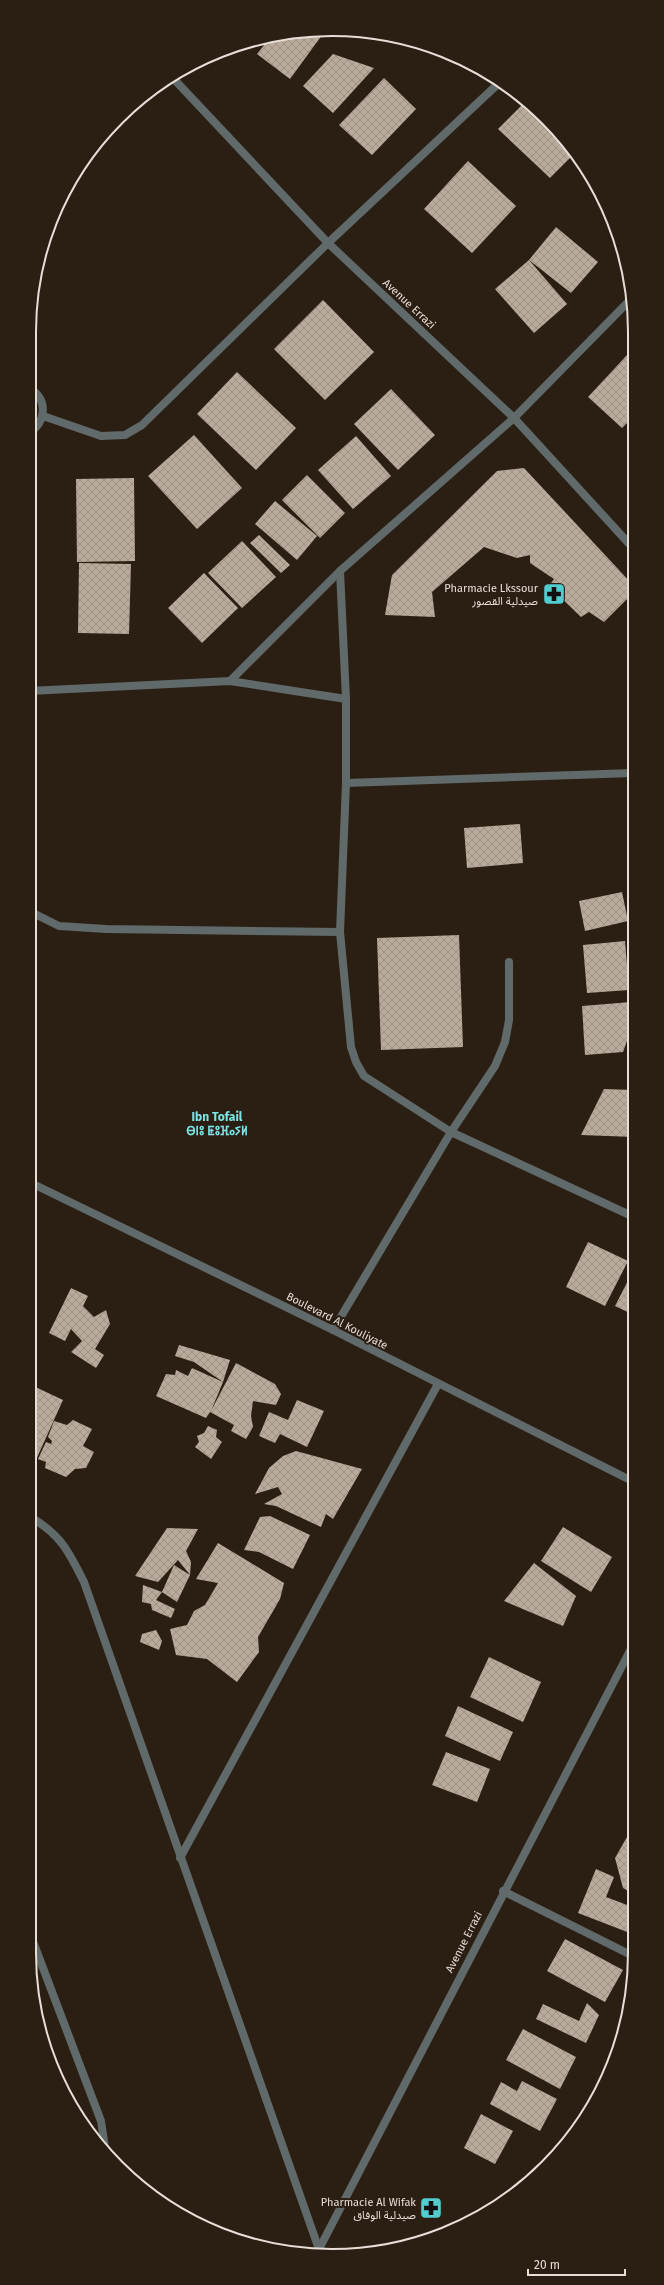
<svg xmlns="http://www.w3.org/2000/svg" width="664" height="2285" font-family="'Fira Sans','Noto Sans Arabic','Noto Sans Tifinagh',sans-serif">
<style>
.building{fill:url(#building-cross-hatch)}
.lines{fill:none;stroke-linecap:round;stroke-linejoin:round}
.minor{stroke:#606a6a;stroke-width:8}
.labels{text-anchor:middle;dominant-baseline:central;stroke-width:4;stroke-linejoin:round;paint-order:stroke}
.street-label{font-size:11px;fill:#e7ded7;stroke:#2b1f14}
.poi-label{font-size:11px;fill:#e7ded7;stroke:#2b1f14;text-anchor:end}
.neighbourhood-label{font-size:12px;font-weight:bold;fill:#79e5e7;stroke:#2b1f14}
.rim{fill:none;stroke:#e7ded7;stroke-width:2}
</style>
<defs>
<pattern id="building-cross-hatch" width="8" height="8" patternUnits="userSpaceOnUse"><rect width="8" height="8" fill="#baaa9c"/><path d="M0 0l8 8M0 8l8-8" fill="none" stroke="#9d9085"/></pattern>
</defs>
<rect width="100%" height="100%" fill="#2b1f14"/>
<g class="building">
<polygon points="324,30 325,31 290,79 257,54 272,35"/>
<polygon points="333,54 374,68 333,113 303,86"/>
<polygon points="384,78 416,109 372,155 339,125"/>
<polygon points="524,103 560,132 574,154 550,178 498,129"/>
<polygon points="468,161 516,206 472,253 424,209"/>
<polygon points="556,227 598,262 571,293 529,260"/>
<polygon points="529,260 567,304 534,333 495,289"/>
<polygon points="323,300 374,352 325,400 274,349"/>
<polygon points="628,354 633,359 633,417 622,428 588,397"/>
<polygon points="237,372 296,428 256,470 197,414"/>
<polygon points="391,389 435,435 398,470 354,424"/>
<polygon points="194,435 242,488 197,529 148,476"/>
<polygon points="356,436 391,476 353,509 318,470"/>
<polygon points="524,468 633,585 633,593 604,622 589,612 581,617 549,586 554,579 530,563 530,555 517,558 484,547 432,592 435,617 385,615 392,575 497,471"/>
<polygon points="307,475 345,513 320,538 282,500"/>
<polygon points="134,478 135,561 77,562 76,479"/>
<polygon points="275,501 317,536 297,560 255,524"/>
<polygon points="259,535 290,565 281,573 250,543"/>
<polygon points="242,541 276,577 242,608 208,573"/>
<polygon points="79,563 131,564 129,634 78,633"/>
<polygon points="204,573 238,608 202,643 168,608"/>
<polygon points="520,824 523,863 467,868 464,828"/>
<polygon points="622,892 628,921 585,931 579,901"/>
<polygon points="459,935 463,1047 381,1050 377,938"/>
<polygon points="625,941 629,990 587,993 583,945"/>
<polygon points="631,1002 632,1027 623,1052 585,1055 582,1006"/>
<polygon points="604,1089 634,1090 634,1137 581,1135"/>
<polygon points="588,1242 628,1261 605,1306 566,1287"/>
<polygon points="634,1269 634,1315 615,1306"/>
<polygon points="71,1288 88,1296 83,1306 94,1317 106,1310 110,1324 95,1349 104,1355 96,1368 71,1352 82,1341 71,1329 65,1341 49,1333"/>
<polygon points="179,1345 230,1360 223,1382 211,1411 236,1363 275,1384 281,1394 276,1405 253,1401 251,1416 253,1427 246,1439 231,1431 234,1425 210,1412 206,1418 156,1396 166,1374 175,1375 176,1370 188,1376 192,1368 223,1382 194,1362 175,1356"/>
<polygon points="29,1384 63,1400 35,1462 29,1459"/>
<polygon points="297,1400 324,1411 307,1447 280,1434 275,1443 259,1436 269,1412 288,1420"/>
<polygon points="73,1420 92,1429 83,1446 94,1452 86,1468 75,1469 66,1477 45,1468 46,1462 38,1459 46,1442 51,1444 52,1441 48,1437 54,1421 67,1425"/>
<polygon points="208,1426 217,1430 216,1437 222,1442 211,1459 195,1447 199,1442 197,1436 204,1433"/>
<polygon points="296,1451 362,1469 333,1519 326,1514 321,1527 276,1506 264,1504 282,1494 278,1487 255,1494 269,1468 283,1456"/>
<polygon points="270,1516 310,1535 293,1569 259,1552 244,1550 260,1517"/>
<polygon points="563,1527 612,1557 591,1592 541,1561"/>
<polygon points="167,1528 198,1529 186,1551 191,1562 190,1575 177,1602 162,1592 156,1600 175,1609 171,1618 152,1610 151,1604 142,1602 143,1585 162,1592 174,1565 190,1575 178,1560 158,1582 135,1576"/>
<polygon points="218,1543 284,1583 280,1599 258,1637 259,1652 237,1682 207,1659 176,1655 170,1629 187,1625 194,1611 205,1605 218,1583 196,1579"/>
<polygon points="534,1563 576,1596 563,1626 504,1601"/>
<polygon points="156,1630 162,1641 159,1650 140,1642 142,1634"/>
<polygon points="489,1657 541,1682 523,1722 470,1697"/>
<polygon points="458,1706 513,1732 500,1761 445,1736"/>
<polygon points="446,1752 490,1769 477,1802 432,1785"/>
<polygon points="635,1805 635,1824 627,1820"/>
<polygon points="631,1830 635,1832 635,1895 623,1888 615,1858"/>
<polygon points="596,1869 614,1877 606,1897 635,1908 635,1935 578,1913"/>
<polygon points="565,1939 623,1970 605,2002 547,1971"/>
<polygon points="587,2003 599,2015 586,2043 536,2019 543,2004 579,2021"/>
<polygon points="523,2029 576,2057 560,2089 506,2060"/>
<polygon points="522,2081 557,2099 540,2131 490,2104 501,2082 517,2091"/>
<polygon points="481,2114 513,2131 495,2164 464,2148"/>
</g>
<g class="lines">
<g class="minor">
<polyline points="171,76 328,243 514,418 633,548"/>
<polyline points="632,298 514,418 340,571 346,699 346,783 340,932 351,1047 356,1062 364,1076 451,1132 634,1217"/>
<path d="M29,388C48,399 47,421 29,433"/>
<polyline points="43,416 101,436 125,435 142,425 328,243 499,83"/>
<polyline points="230,681 340,571"/>
<polyline points="29,691 230,681 346,699"/>
<polyline points="346,783 633,773"/>
<polyline points="29,900 31,912 59,926 106,929 340,932"/>
<polyline points="29,1182 333,1330 634,1482"/>
<polyline points="333,1330 451,1132 495,1066 505,1042 509,1020 509,962"/>
<path d="M29,1516C61,1535 68,1550 84,1582L321,2255"/>
<polyline points="180,1858 438,1384"/>
<polyline points="503,1891 635,1957"/>
<polyline points="29,1931 101,2121 106,2154"/>
<polyline points="318,2251 635,1641"/>
</g>
</g>
<defs>
<g id="pharmacy-square" transform="scale(1.15)"><rect x="-9" y="-9" width="18" height="18" rx="4" fill="#52cdcf" stroke="#2b1f14"/><path d="M-2-6h4v4h4v4h-4v4h-4v-4h-4v-4h4Z" fill="#111"/></g>
</defs>
<g fill-rule="evenodd">
<use href="#pharmacy-square" x="554" y="594"/>
<use href="#pharmacy-square" x="431" y="2208"/>
</g>
<g class="labels">
<g class="street-label">
<text transform="translate(409 304) rotate(43)">Avenue Errazi</text>
<text transform="translate(337 1321) rotate(27)">Boulevard Al Kouliyate</text>
<text transform="translate(464 1942) rotate(-63)">Avenue Errazi</text>
</g>
<g class="poi-label">
<text x="538" y="588">Pharmacie Lkssour<tspan x="538" dy="13">صيدلية القصور</tspan></text>
<text x="416" y="2202">Pharmacie Al Wifak<tspan x="416" dy="13">صيدلية الوفاق</tspan></text>
</g>
<g class="neighbourhood-label">
<text x="217" y="1117">Ibn Tofail<tspan x="217" dy="14">ⴱⵏⵓ ⵟⵓⴼⴰⵢⵍ</tspan></text>
</g>
</g>
<path d="M0 0H664V2285H0ZM332 36H332A296 296 0 0 1 628 332V1953A296 296 0 0 1 332 2249H332A296 296 0 0 1 36 1953V332A296 296 0 0 1 332 36Z" fill="#2b1f14" fill-rule="evenodd"/>
<path class="rim" d="M332 36H332A296 296 0 0 1 628 332V1953A296 296 0 0 1 332 2249H332A296 296 0 0 1 36 1953V332A296 296 0 0 1 332 36Z"/>
<path d="M528 2269v6h97v-6" fill="none" stroke="#e7ded7" stroke-width="2"/>
<text x="534" y="2269" font-size="12" fill="#e7ded7" stroke="#2b1f14" stroke-width="3" paint-order="stroke">20 m</text>
</svg>
